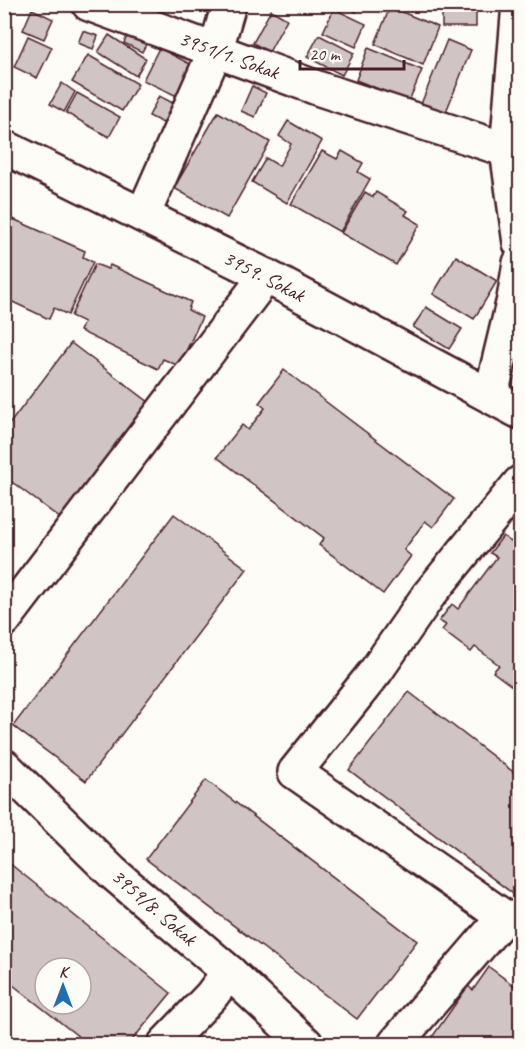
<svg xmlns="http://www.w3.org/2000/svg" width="525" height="1049" font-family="Caveat,sans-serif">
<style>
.building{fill:#d0c5c4;stroke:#4a1f2b;stroke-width:1.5;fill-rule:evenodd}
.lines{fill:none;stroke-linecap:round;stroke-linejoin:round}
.minor-casing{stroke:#4a1f2b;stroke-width:38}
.minor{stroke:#fdfcf7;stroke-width:33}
.labels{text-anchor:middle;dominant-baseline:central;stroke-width:5;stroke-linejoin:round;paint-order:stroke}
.street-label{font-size:21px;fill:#4a1f2b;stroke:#fdfcf7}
</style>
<rect width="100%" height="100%" fill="#fdfcf7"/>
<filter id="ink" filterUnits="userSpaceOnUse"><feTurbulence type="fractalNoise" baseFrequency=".0167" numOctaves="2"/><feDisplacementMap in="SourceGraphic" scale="12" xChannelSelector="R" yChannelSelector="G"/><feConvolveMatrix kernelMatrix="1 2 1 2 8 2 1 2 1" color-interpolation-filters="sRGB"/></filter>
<g filter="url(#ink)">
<g class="building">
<polygon points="4,4 12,4 4,17"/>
<polygon points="343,4 360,4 356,12"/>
<rect x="442" y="4" width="34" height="23"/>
<polygon points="390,7 438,27 423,65 375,44"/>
<polygon points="32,9 53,19 44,39 23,30"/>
<polygon points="334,9 366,24 356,47 323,32"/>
<polygon points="271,10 287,19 269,52 253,43"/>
<polygon points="83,31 98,36 93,49 78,43"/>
<polygon points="129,32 147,42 142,52 124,43"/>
<polygon points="109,35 146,59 136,76 98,52"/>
<polygon points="319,35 354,53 342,75 307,57"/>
<polygon points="28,36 52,47 37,78 14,67"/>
<polygon points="447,40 471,50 445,114 421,104"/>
<polygon points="159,48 194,66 179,97 143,80"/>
<polygon points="368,48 422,70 409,101 356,80"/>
<polygon points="4,54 10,57 4,69"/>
<polygon points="88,55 138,84 122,111 72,82"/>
<polygon points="62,83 75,92 64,112 50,104"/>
<polygon points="252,86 266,93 255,117 241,111"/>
<polygon points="77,93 120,117 109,137 66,113"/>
<polygon points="159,96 179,106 169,126 149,116"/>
<polygon points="218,112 270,142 227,218 174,188"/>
<polygon points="288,121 322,141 287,203 252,182 266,158 279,166 291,144 279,136"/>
<polygon points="322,151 337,159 342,151 363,163 358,172 370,179 340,232 291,204"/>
<polygon points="365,192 373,197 376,192 408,211 405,215 420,224 396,265 341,233"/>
<polygon points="4,215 85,251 83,257 93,262 68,315 54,308 49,319 4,298"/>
<polygon points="456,256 497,281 474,319 433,294"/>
<polygon points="95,264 108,269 110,265 191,302 188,310 202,317 179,366 163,359 158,369 80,331 84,322 71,316"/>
<polygon points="426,307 462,329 449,349 413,327"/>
<polygon points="71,343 154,406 65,522 4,476 4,431"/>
<polygon points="284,370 454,499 433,527 425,521 404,550 411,556 383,594 319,545 324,538 217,457 242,425 248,430 265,408 259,403"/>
<polygon points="174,514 247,569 86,781 13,726"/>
<polygon points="520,530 520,692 493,672 499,665 475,647 471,652 442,630 446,625 439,621 452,604 458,609 497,557 490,553 503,536 511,542"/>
<polygon points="409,692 520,777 520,899 349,770"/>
<polygon points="206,780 417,941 357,1019 146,859"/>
<path d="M4,859L171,993L129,1044H88L4,978ZM45,968H81V1004H45Z"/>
<polygon points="489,967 520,990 520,1044 431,1044 432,1043 430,1040 468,986 473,990"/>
</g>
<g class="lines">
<g class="minor-casing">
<g id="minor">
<polyline points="89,4 320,89 507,150"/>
<polyline points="519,4 507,150 520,243"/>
<polyline points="4,147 266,276 520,412"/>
<polyline points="143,215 216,49 229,4"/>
<polyline points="491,395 514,299 520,263"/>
<polyline points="4,620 266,276"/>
<polyline points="4,766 113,873 229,972 306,1044"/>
<polyline points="165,1044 211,996 229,972"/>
<polyline points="395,1044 504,917 295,772 376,671 428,596 520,483"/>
</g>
</g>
<use href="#minor" class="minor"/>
</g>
</g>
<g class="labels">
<g class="street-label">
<text transform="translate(229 55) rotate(20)">3951/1. Sokak</text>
<text transform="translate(264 276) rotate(27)">3959. Sokak</text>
<text transform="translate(154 907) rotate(41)">3959/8. Sokak</text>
</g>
</g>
<rect width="525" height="1049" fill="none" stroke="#fdfcf7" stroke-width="24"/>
<rect x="12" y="12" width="501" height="1025" fill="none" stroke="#4a1f2b" stroke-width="2" filter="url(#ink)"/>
<g transform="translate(63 986)"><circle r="28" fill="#fdfcf7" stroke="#b5a4a5" stroke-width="1.5"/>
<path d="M0-4.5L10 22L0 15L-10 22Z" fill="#1f6fb2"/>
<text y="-9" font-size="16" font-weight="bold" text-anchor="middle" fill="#4a1f2b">K</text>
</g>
<path d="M300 60v9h104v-9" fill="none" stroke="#4a1f2b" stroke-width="3"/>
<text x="309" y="60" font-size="18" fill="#4a1f2b" stroke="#fdfcf7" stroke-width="4.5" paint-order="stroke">20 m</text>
</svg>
